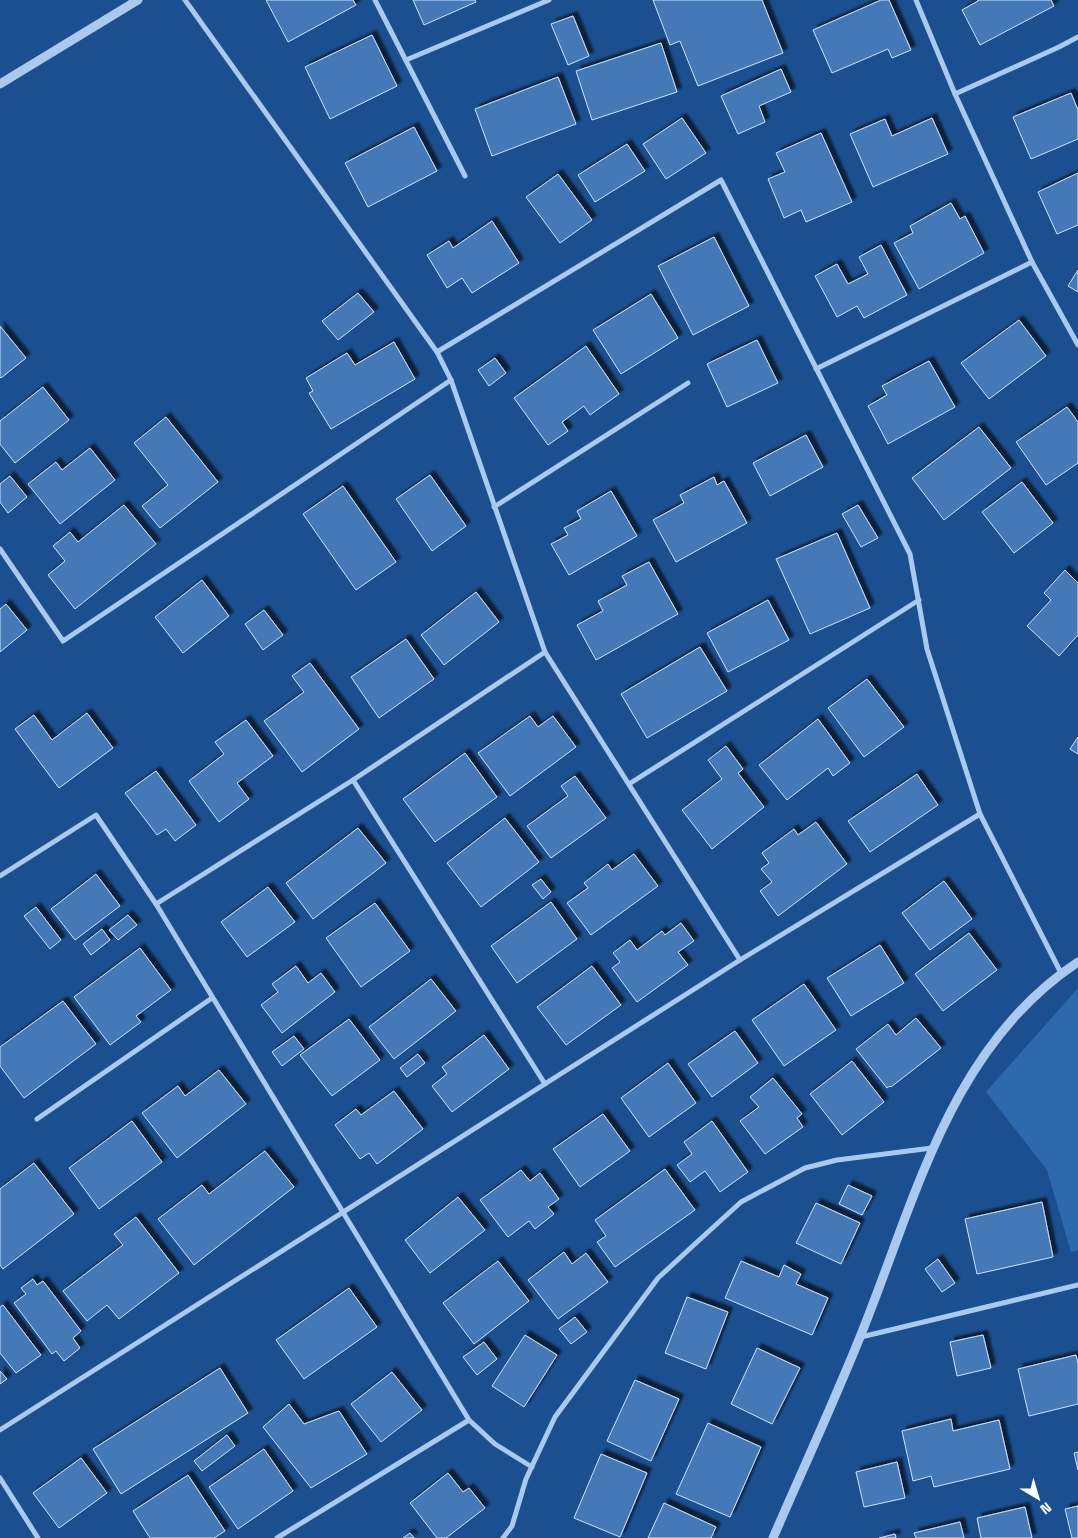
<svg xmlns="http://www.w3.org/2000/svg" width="1078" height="1538" font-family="'Space Grotesk',sans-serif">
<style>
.green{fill:#2e69ad}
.building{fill:#4478b7;stroke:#cfe3fa;filter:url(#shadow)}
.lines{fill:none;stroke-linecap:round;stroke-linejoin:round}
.minor{stroke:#a9c9ee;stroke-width:5}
.tertiary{stroke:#a9c9ee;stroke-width:9}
</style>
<defs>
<filter id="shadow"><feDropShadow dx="4.5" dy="-4.5" stdDeviation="1" flood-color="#0009"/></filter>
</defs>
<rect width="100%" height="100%" fill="#1b4f8f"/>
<polygon class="green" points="1078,988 1078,1250 1071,1252 1047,1170 986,1092"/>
<g class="building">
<polygon points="266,0 353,0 356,5 288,42"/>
<polygon points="413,0 475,0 476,2 424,25"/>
<polygon points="653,0 762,0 783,53 698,86 680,41 670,45"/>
<polygon points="881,0 889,0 911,50 892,58 888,49 832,73 813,30"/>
<polygon points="978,0 1051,0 1054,6 980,45 962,10 978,1"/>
<polygon points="573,16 589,56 568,65 551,24"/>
<polygon points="372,35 397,86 330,119 305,67"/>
<polygon points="661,43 677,92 592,120 576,71"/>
<polygon points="781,69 791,92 759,106 765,122 738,134 721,96"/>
<polygon points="558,77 576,124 492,156 475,109"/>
<polygon points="1071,93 1078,110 1078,139 1031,159 1013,117"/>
<polygon points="682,118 706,153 666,179 643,144"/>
<polygon points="932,118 948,154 873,187 850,134 885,119 892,136"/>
<polygon points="414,127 437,171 368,207 345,163"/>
<polygon points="821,133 852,202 806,222 801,210 784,218 768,179 785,172 776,153"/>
<polygon points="627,144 645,171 595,202 578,175"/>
<polygon points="1078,173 1078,225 1057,234 1038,192"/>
<polygon points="558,174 592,220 560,243 526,197"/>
<polygon points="951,203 960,219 965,216 984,253 919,289 894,243 913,233 910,226"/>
<polygon points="492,221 519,263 472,293 462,278 447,288 427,255 449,241 453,248"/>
<polygon points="714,237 749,306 693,335 658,266"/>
<polygon points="881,245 907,295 864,318 857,306 837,317 815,276 837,264 848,284 868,274 859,257"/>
<polygon points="1078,270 1078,292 1068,286"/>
<polygon points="358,293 374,312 338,340 322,321"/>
<polygon points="651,294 678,338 621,374 593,330"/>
<polygon points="1019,320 1046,356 989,399 961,363"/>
<polygon points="0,326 26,358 1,378 0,377"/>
<polygon points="757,340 778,383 727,407 707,364"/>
<polygon points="394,342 415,379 331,429 309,393 313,391 306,378 347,353 355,365"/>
<polygon points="586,346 619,394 590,415 584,406 562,422 568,431 548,445 514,398"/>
<polygon points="495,358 506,373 489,386 478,370"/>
<polygon points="929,361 955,407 888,444 868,406 887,395 882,386"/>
<polygon points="43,387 69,420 15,463 0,444 0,421"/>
<polygon points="1067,407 1078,422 1078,463 1046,485 1016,442"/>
<polygon points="166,417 218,482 160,528 142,506 168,485 134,443"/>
<polygon points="979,427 1011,468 944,520 912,478"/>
<polygon points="806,435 823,467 770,496 753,463"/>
<polygon points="90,448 115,480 60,524 28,484 56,462 62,470"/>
<polygon points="430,475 466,526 432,551 396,499"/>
<polygon points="10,476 27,497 8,513 0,502 0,484"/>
<polygon points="714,477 717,485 724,481 747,523 676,562 653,520 684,503 680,495"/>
<polygon points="1022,482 1053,523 1014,553 982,512"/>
<polygon points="343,486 396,562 356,590 303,514"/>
<polygon points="611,491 637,536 569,575 551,544 568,535 564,528 581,519 577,511"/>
<polygon points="124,505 156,544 75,609 48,575 65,561 53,546 70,532 78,542"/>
<polygon points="858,505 878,538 861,547 842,514"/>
<polygon points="837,533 870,608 810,634 776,559"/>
<polygon points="649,562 678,614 596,660 577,625 603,611 598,601 627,585 622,576"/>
<polygon points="1065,570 1078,583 1078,635 1059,656 1027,626 1051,600 1044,593"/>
<polygon points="202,580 229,616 183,653 155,617"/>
<polygon points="476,592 499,622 444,665 421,635"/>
<polygon points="768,600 789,640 728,672 707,633"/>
<polygon points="6,604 27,630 0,652 0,609"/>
<polygon points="264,610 283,635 263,650 245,624"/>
<polygon points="406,639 434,679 379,718 351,677"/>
<polygon points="700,647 727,691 647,738 621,694"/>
<polygon points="310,663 359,729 302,772 264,721 304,692 292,676"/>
<polygon points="867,679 904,727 864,757 828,708"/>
<polygon points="87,713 113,748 59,788 15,729 34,715 52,740"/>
<polygon points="530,716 538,727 553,716 576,747 510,796 478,753"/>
<polygon points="818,719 850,763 833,776 828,768 787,800 759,765"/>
<polygon points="246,720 273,756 237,783 249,799 219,822 189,781 224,754 215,742"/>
<polygon points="1078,737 1078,754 1070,749"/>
<polygon points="726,746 743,769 738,773 764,807 712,849 682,810 722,779 708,760"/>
<polygon points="465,753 497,797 435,842 403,799"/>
<polygon points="156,771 196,825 175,841 166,829 157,835 125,793"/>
<polygon points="917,774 938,805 870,852 848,821"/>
<polygon points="575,776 606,818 551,858 527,826 568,796 561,786"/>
<polygon points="505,818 539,862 481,907 447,863"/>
<polygon points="816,822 847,864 778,916 760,891 772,882 761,869 769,863 762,853 794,829 798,835"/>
<polygon points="358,828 386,863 313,919 286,883"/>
<polygon points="634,854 658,886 591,935 567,903 588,888 584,883 608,864 612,870"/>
<polygon points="96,874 120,906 75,940 51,909"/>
<polygon points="541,879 551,892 543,899 532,885"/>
<polygon points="944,881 972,919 930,950 902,913"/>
<polygon points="268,887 295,922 247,957 221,922"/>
<polygon points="551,902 577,939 517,983 491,946"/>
<polygon points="375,903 410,951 361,987 326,938"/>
<polygon points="36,907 61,940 50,949 24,916"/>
<polygon points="128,915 137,925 118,940 109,930"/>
<polygon points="681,923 694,941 678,952 688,965 637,1002 612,968 620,962 613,953 630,940 637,950 662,931 665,935"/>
<polygon points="102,929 110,940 91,955 83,944"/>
<polygon points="969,933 997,970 943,1011 915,974"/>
<polygon points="880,945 904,983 851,1016 827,978"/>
<polygon points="140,948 171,990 136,1016 141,1022 110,1045 74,997"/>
<polygon points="296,966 308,983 321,973 335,992 282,1033 261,1005 278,992 272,984"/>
<polygon points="592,966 621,1005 566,1045 537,1007"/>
<polygon points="431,979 456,1011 394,1059 369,1027"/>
<polygon points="804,984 836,1030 784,1066 752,1020"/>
<polygon points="63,1001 96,1044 24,1098 0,1066 0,1047"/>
<polygon points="916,1018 941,1048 891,1087 890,1086 887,1088 856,1049 888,1024 896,1035"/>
<polygon points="349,1019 380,1060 332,1096 300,1055"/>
<polygon points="735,1031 758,1063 712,1097 688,1064"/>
<polygon points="484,1035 509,1069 452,1112 432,1086 447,1074 442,1067"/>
<polygon points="294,1036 304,1049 282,1066 272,1052"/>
<polygon points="418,1054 425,1063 407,1077 400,1068"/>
<polygon points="852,1061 884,1102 842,1135 810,1094"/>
<polygon points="668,1063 696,1103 649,1137 621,1098"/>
<polygon points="219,1070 246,1104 177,1158 142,1113 178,1086 185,1096"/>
<polygon points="773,1078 802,1114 797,1118 803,1127 765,1154 740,1121 759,1107 750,1097"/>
<polygon points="394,1091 423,1129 377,1164 369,1153 360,1159 335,1125 356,1109 361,1115"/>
<polygon points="603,1114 630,1151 580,1187 553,1149"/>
<polygon points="132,1121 162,1162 99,1209 69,1168"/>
<polygon points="712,1121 748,1172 720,1192 705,1171 690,1182 677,1165 692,1154 684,1142"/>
<polygon points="265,1151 294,1187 194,1265 158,1219 202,1185 209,1194"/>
<polygon points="34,1163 74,1214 3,1269 0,1265 0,1189"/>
<polygon points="665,1169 695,1210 615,1267 597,1242 606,1236 595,1220"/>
<polygon points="521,1170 530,1181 540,1173 559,1199 548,1207 554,1214 535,1229 529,1221 508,1237 480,1200"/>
<polygon points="848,1185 872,1196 862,1215 839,1204"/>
<polygon points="458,1197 485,1230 430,1273 405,1240"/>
<polygon points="1042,1202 1053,1257 977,1274 965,1219"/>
<polygon points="816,1203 860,1223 841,1264 796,1243"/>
<polygon points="136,1217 179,1273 119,1319 107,1305 87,1321 63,1291 123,1245 114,1234"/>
<polygon points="564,1252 572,1264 586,1253 608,1282 558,1319 528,1280"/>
<polygon points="938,1259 955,1283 942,1292 925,1269"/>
<polygon points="498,1261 529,1301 474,1344 443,1303"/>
<polygon points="741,1261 779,1277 784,1265 801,1274 796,1284 828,1298 812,1335 725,1298"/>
<polygon points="33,1279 37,1285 43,1281 81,1331 73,1338 80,1348 64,1361 56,1351 52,1354 14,1303 26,1294 21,1288"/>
<polygon points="349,1288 377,1327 304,1379 276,1340"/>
<polygon points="687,1297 728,1312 706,1369 665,1353"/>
<polygon points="3,1305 41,1355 16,1373 0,1353 0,1307"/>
<polygon points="575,1317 587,1332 571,1344 559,1329"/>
<polygon points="525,1335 557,1355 524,1407 492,1386"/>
<polygon points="983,1335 991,1368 957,1376 950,1342"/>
<polygon points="484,1342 497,1359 477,1375 463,1357"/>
<polygon points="757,1348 800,1368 772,1424 731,1404"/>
<polygon points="1076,1355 1078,1364 1078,1404 1029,1416 1018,1369"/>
<polygon points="220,1368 248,1413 121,1494 93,1449"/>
<polygon points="0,1371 7,1379 0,1384"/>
<polygon points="392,1372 422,1410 381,1442 351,1404"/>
<polygon points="635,1380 679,1399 651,1461 607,1441"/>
<polygon points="289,1404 304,1424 339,1411 367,1454 311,1488 263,1427"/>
<polygon points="951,1419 953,1431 999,1420 1010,1469 934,1487 931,1476 913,1481 902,1431"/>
<polygon points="708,1423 761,1447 730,1517 676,1494"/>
<polygon points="227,1435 235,1446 202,1471 194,1461"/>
<polygon points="264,1449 293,1491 238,1529 209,1487"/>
<polygon points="1078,1452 1078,1470 1074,1453"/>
<polygon points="601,1454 647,1473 620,1537 574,1518"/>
<polygon points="81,1458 107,1493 59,1528 33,1493"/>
<polygon points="897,1462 905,1498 864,1507 856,1472"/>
<polygon points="448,1473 463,1492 469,1488 485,1508 446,1538 437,1538 410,1503"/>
<polygon points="188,1475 225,1531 214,1538 150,1538 133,1511"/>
<polygon points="664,1503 716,1527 711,1538 648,1538"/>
<polygon points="1078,1506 1078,1538 1072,1538 1065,1509"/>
<polygon points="1025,1507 1032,1538 981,1538 977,1518"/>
<polygon points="960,1522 964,1538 916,1538 914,1533"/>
<polygon points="410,1533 414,1538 403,1538"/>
<polygon points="895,1534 896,1538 879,1538"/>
</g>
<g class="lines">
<g class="minor">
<polyline points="185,0 437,352 451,380 545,652 740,960"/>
<polyline points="375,0 465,176"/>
<polyline points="916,0 955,94 1032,262 1078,345"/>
<polyline points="406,60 549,0"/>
<polyline points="955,94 1059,47 1078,37"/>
<polyline points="437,352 721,180 910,554 927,649 980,814 1061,973"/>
<polyline points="816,369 1032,262"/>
<polyline points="494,507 688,383"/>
<polyline points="0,549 63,641 451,380"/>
<polyline points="353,780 545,1084"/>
<polyline points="629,784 919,600"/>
<polyline points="0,876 96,815 156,904 469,1420 277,1538"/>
<polyline points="156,904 353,780 545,652"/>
<polyline points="37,1119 212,998"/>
<polyline points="861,1337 1078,1285"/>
<polyline points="469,1420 495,1444 532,1467"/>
<polyline points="0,1430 740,960 980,814"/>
<polyline points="0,1478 38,1538"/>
<polyline points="503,1538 512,1526 526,1479 555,1417 658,1278 696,1243 741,1202 805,1168 837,1160 932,1148"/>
</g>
<g class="tertiary">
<polyline points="0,84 138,0"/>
<path d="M773,1538C802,1471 833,1404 860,1337C915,1202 949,1047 1078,962"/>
</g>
</g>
<g transform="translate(1038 1498) rotate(142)" stroke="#1b4f8f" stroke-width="4" paint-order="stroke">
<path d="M0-4L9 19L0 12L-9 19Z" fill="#ffffff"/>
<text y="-8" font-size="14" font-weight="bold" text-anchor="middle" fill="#ffffff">N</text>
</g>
</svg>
